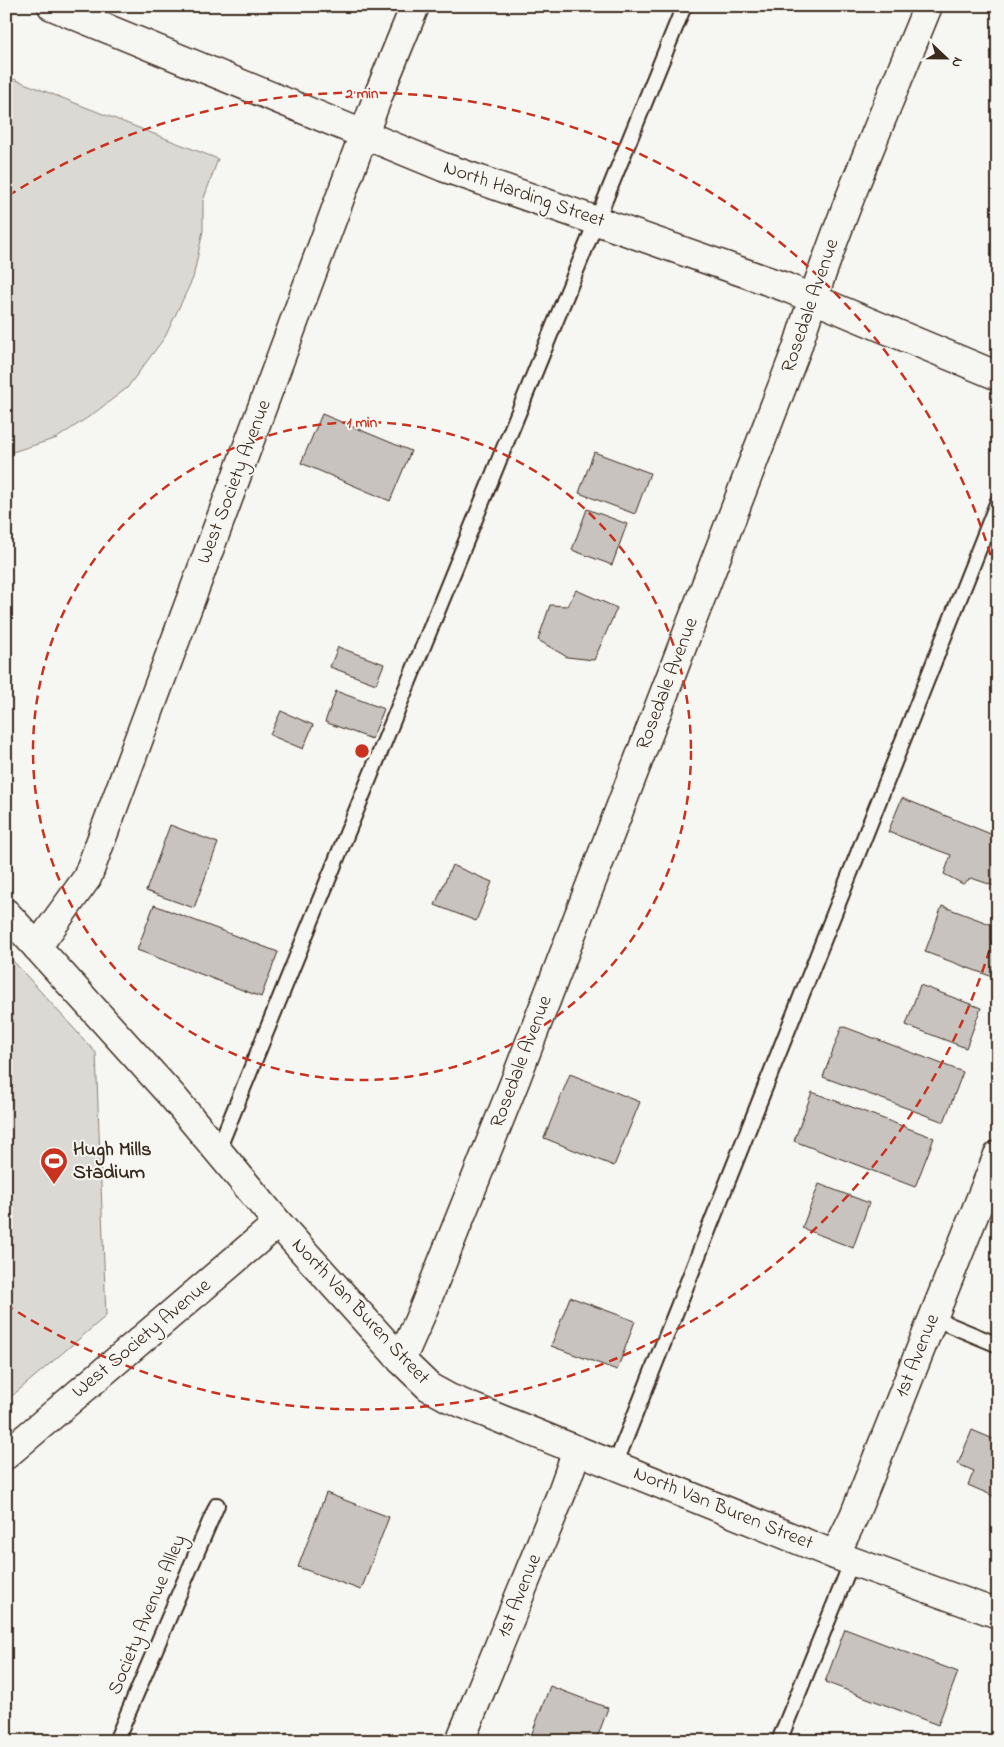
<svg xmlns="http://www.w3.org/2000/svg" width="1004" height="1747" font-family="'Indie Flower',sans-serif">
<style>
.grass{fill:#dad9d3;stroke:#8a8278}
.building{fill:#c8c3be;stroke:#3b2a1e}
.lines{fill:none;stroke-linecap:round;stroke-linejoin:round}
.lane-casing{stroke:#3b2a1e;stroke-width:18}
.street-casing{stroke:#3b2a1e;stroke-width:31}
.secondary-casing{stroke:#3b2a1e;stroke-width:31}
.lane{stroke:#f6f6f2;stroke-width:14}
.street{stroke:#f6f6f2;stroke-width:28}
.secondary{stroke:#f6f6f2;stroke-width:28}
.ring{fill:none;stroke:#c8321e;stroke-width:2.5;stroke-dasharray:9 6}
.labels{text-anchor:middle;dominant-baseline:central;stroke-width:4;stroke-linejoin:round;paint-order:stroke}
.street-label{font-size:20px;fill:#3b2a1e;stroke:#f6f6f2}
.poi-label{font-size:20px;font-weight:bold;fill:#3b2a1e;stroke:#f6f6f2;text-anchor:start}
.centre{fill:#c8321e;stroke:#f6f6f2;stroke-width:2.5}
.ring-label{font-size:15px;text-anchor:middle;font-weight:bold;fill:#c8321e;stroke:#f6f6f2;stroke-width:4;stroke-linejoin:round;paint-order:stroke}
</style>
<rect width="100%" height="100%" fill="#f6f6f2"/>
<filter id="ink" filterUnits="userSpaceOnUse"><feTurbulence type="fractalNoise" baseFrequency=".02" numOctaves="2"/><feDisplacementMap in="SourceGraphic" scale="10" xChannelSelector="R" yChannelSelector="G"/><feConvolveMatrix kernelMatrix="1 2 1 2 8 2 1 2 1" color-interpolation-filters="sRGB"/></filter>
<g filter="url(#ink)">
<g class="grass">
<polygon points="6,76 218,159 203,201 203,231 193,278 165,337 127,388 93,414 57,438 6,454"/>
<polygon points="6,953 96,1053 106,1316 6,1401"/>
</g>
<g class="building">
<polygon points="322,414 411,451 390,501 301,463"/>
<polygon points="594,452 650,473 635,514 579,493"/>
<polygon points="587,509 627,524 612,565 572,550"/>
<polygon points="576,590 617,608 594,660 567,657 538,640 550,605 567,606"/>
<polygon points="338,647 384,664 376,684 330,667"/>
<polygon points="336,691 384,709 372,739 325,722"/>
<polygon points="281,711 313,725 303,749 270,735"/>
<polygon points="902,798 998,837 998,887 971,878 963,884 944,874 951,855 888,832"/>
<polygon points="170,825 218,843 194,908 146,891"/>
<polygon points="452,865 492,882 476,921 435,905"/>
<polygon points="154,905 278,952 261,997 137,950"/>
<polygon points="942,906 998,927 998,955 990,976 925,952"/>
<polygon points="920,985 981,1008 966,1048 906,1025"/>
<polygon points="842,1026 963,1072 944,1122 823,1077"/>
<polygon points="570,1074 640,1102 614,1166 544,1138"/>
<polygon points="812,1092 934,1138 915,1187 794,1141"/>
<polygon points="819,1184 869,1203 853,1248 802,1228"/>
<polygon points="570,1297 635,1321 617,1370 551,1346"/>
<polygon points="972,1430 998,1441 998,1498 968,1485 974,1471 958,1464"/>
<polygon points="326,1493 389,1517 361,1590 298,1567"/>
<polygon points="845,1629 958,1672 938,1725 825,1682"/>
<polygon points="550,1686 608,1708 596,1741 529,1741"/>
<polygon points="286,1733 306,1741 283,1741"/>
</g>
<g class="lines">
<g class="lane-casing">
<g id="lane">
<polyline points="218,1150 684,6"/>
<polyline points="933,1318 998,1345"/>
<polyline points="615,1465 998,501"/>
<polyline points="116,1741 217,1505"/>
<polyline points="779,1741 852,1561"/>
</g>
</g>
<g class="street-casing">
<g id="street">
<polyline points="52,6 443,167 785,287 998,376"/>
<polyline points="6,913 37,947"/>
<polyline points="278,1223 401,1360 429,1387 449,1398 835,1555 998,1614"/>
<path d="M401,1360L421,1315L515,1081L797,348C833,231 882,119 928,6"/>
<polyline points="835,1555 854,1516 998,1155"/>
<polyline points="460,1741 562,1492 577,1450"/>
</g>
</g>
<g class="secondary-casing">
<polyline id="secondary" points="6,1455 278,1223 173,1097 37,947 87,878 378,96 415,6"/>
</g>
<use href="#lane" class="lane"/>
<use href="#street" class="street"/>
<use href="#secondary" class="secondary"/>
</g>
</g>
<g class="ring">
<circle cx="362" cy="751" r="329"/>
<path d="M998 921A658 658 0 0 1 8 1306M8 196A658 658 0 0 1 998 581"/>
</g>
<defs>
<g id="stadium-pin" transform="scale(1.4375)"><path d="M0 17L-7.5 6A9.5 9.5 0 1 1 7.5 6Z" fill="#c8321e" stroke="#f6f6f2"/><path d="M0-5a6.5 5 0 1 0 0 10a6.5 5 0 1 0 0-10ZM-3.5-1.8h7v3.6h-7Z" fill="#fff"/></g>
</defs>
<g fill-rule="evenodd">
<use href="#stadium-pin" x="54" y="1161"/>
</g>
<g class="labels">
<g class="street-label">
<text transform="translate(524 195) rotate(19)">North Harding Street</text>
<text transform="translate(811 306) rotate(-71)">Rosedale Avenue</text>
<text transform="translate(235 482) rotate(-69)">West Society Avenue</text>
<text transform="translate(668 684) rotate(-69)">Rosedale Avenue</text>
<text transform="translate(522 1062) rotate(-69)">Rosedale Avenue</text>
<text transform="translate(360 1312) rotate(47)">North Van Buren Street</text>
<text transform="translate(142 1339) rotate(-40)">West Society Avenue</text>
<text transform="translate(918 1356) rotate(-68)">1st Avenue</text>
<text transform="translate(723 1509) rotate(22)">North Van Buren Street</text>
<text transform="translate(520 1596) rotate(-68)">1st Avenue</text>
<text transform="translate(148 1615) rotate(-67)">Society Avenue Alley</text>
</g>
<g class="poi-label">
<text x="73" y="1150">Hugh Mills<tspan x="73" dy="23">Stadium</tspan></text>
</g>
</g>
<circle cx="362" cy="751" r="8" class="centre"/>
<g class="ring-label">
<text x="362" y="98">2 min</text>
<text x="362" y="427">1 min</text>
</g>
<rect width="1004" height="1747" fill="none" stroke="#f6f6f2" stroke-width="25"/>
<rect x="12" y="12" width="979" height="1722" fill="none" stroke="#3b2a1e" stroke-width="2" filter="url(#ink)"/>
<g transform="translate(946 58) rotate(112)" stroke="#f6f6f2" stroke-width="4" paint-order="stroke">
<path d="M0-4L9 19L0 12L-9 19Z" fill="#3b2a1e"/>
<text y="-8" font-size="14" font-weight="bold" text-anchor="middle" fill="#3b2a1e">N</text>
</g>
</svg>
